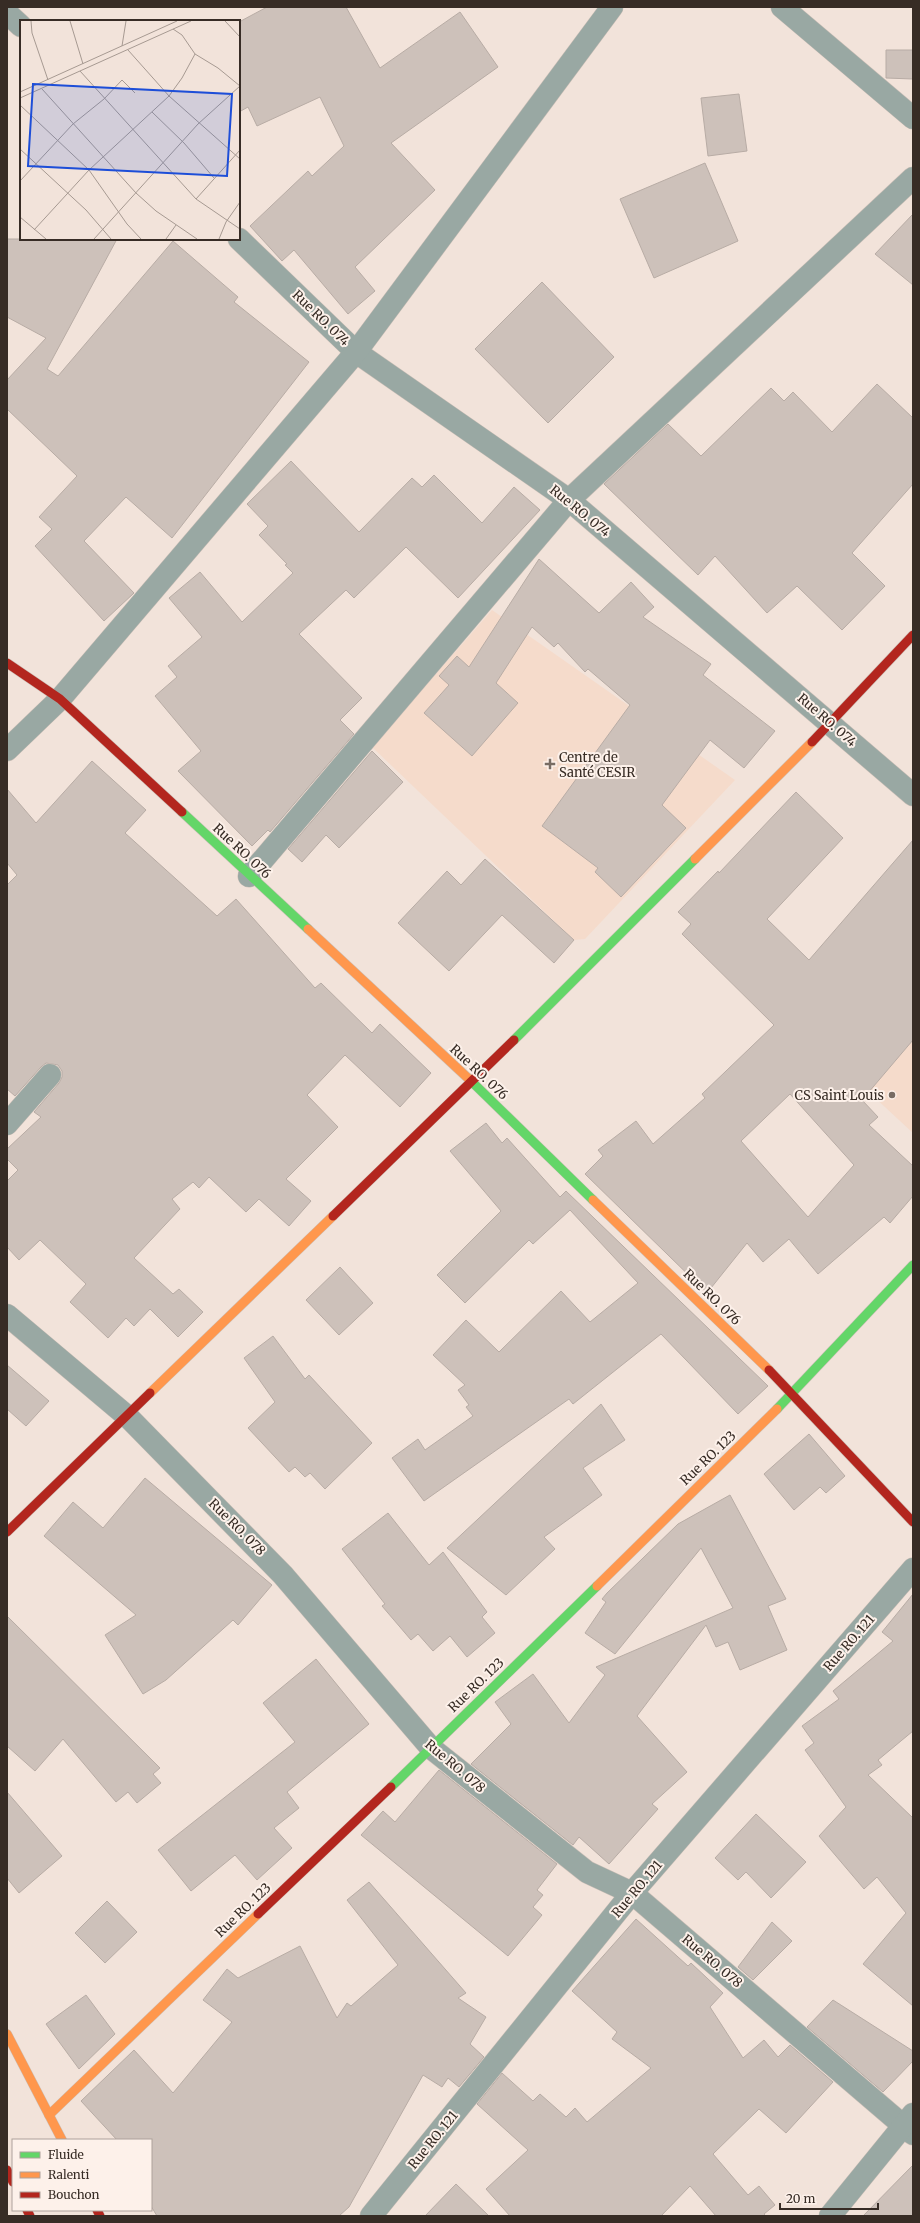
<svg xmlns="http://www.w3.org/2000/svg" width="920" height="2223" font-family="Merriweather,serif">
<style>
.built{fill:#f5dbcb}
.building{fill:#cdc1ba;stroke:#b8aca5;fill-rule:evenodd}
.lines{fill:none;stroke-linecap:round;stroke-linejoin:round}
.street-casing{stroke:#cbbfb7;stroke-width:23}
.fast-casing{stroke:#cbbfb7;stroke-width:10}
.slow-casing{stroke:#cbbfb7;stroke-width:10}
.jam-casing{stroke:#cbbfb7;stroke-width:10}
.street{stroke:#99a8a3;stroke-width:22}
.fast{stroke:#63d668;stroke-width:9}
.slow{stroke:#ff974d;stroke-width:9}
.jam{stroke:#b3261e;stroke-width:9}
.poi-dot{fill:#786c64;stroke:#fdf1ea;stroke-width:1.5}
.labels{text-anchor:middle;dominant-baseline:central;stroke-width:4;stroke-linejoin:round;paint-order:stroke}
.street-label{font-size:13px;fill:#372c25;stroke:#fdf1ea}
.poi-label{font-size:13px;fill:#372c25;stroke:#fdf1ea;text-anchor:start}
.inset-road{fill:none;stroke:#a79a92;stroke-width:1}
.view{fill:#1d4ed8;fill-opacity:0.15;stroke:#1d4ed8;stroke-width:2}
.inset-edge{fill:none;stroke:#372c25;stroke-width:2}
</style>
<rect width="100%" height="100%" fill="#f2e3da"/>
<g class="built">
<polygon points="492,610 735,780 585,939 574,940 372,747"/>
<polygon points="913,995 913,1133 830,1056"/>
</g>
<g class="building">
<polygon points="267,7 346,7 380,68 460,12 498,67 391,143 435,190 355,267 375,291 348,314 294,250 282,261 250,226 308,171 312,176 344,146 320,97 257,126 248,107 239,112 239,22"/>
<polygon points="886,50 913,50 913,79 886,78"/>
<polygon points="739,94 747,151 708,156 701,98"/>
<polygon points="705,163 738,241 654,278 620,199"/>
<polygon points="913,214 913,285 875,254"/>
<polygon points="7,239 117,239 47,369 58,376 173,241 238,297 234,302 309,362 172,538 126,497 84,541 134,593 104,621 35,546 52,529 39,517 77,476 7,409 7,380 46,338 7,317"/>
<polygon points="542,282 614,357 548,423 475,349"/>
<polygon points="877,384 913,418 913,484 852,553 885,586 842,630 797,586 767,613 715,556 698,575 604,484 668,424 701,456 771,388 784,401 793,392 832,432"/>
<polygon points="291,461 359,532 412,478 422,487 434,475 482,523 514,487 540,510 458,598 406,547 354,598 346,590 299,634 362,698 340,720 354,734 270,832 268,830 252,846 178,771 201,751 155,696 177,677 168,666 202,637 169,598 200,572 242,622 293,573 285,565 287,564 259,535 268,526 247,504"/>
<polygon points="539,559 599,613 631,582 654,607 643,617 711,664 703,675 775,731 744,768 710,740 662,805 686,828 621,897 595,872 598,868 542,826 630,705 588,669 585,672 558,643 554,647 532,627 496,683 518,703 472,756 424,713 449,685 439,676 457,656 469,667"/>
<polygon points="372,751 403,782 339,848 326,835 302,862 288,849"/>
<polygon points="92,761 146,810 125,833 217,916 236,899 315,988 321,983 372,1033 380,1024 431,1073 400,1107 345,1055 307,1095 338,1127 286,1179 311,1201 289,1226 259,1199 246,1212 209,1177 199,1188 193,1182 172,1199 180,1209 134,1258 173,1294 179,1289 203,1312 178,1337 150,1309 134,1326 126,1318 108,1338 70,1302 86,1284 40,1240 19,1260 7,1247 7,1181 18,1170 7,1159 7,1149 41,1117 34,1112 59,1083 62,1077 62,1071 58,1065 46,1063 41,1067 15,1096 7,1089 7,885 17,875 7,863 7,789 36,823"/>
<path d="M796,792L843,838L767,919L809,960L913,840V1040L862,1100L878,1117L869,1125L913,1166V1196L890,1223L884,1217L818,1274L789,1239L763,1262L747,1243L707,1293L585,1174L603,1156L598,1150L636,1121L653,1144L705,1098L702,1094L774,1025L682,934L691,924L678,912L718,871L719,873ZM790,1094L854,1165L808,1217L741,1141Z"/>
<polygon points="485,859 574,940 554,963 502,915 449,971 398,923 447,871 461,885"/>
<polygon points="486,1123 502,1143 507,1138 560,1197 566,1191 768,1386 738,1414 661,1334 573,1404 569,1399 424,1501 392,1458 418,1439 425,1450 473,1416 466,1407 469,1405 458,1390 465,1385 433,1355 466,1320 499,1352 561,1291 590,1322 638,1283 570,1210 533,1244 529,1240 465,1303 437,1275 501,1211 450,1151"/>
<polygon points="340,1267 373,1303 339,1335 306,1300"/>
<polygon points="273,1336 305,1379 309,1375 372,1443 325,1489 310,1473 305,1477 295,1467 289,1472 248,1428 275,1402 244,1358"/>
<polygon points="7,1365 49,1401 26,1426 7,1409"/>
<polygon points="601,1404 625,1440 583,1468 602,1495 544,1537 555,1549 506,1595 447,1548"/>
<polygon points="809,1434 845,1476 826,1493 820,1487 794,1510 764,1474"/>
<polygon points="145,1478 272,1585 238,1625 233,1620 166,1680 143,1694 105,1635 136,1615 44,1536 73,1502 103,1528"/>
<polygon points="730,1495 786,1599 768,1606 787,1650 740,1670 728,1642 716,1647 706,1625 637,1716 687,1772 652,1804 658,1809 609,1864 579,1837 573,1845 471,1764 511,1724 495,1702 533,1674 569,1723 605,1675 596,1667 733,1608 701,1548 615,1654 585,1633 606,1602 602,1599 607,1593 678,1524"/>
<polygon points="388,1513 429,1565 443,1552 487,1612 482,1617 495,1633 467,1657 450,1636 433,1651 418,1634 411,1640 382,1606 385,1604 342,1549"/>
<polygon points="913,1594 913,1731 878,1760 882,1765 868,1775 913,1818 913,2006 863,1964 906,1913 877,1877 864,1889 819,1836 846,1807 805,1750 814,1743 802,1726 839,1699 833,1691 893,1641 882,1632"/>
<polygon points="7,1616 160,1768 153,1774 161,1783 137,1803 128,1792 116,1802 63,1739 35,1771 7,1746"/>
<polygon points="316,1659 369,1724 287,1792 299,1808 274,1828 292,1848 257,1880 235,1855 191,1891 158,1850 295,1742 263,1703"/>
<polygon points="439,1770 557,1864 537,1890 543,1895 533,1907 542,1915 508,1956 361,1835 383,1811 395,1822"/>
<polygon points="7,1792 62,1856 19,1893 7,1878"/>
<polygon points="756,1814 806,1862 771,1898 746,1872 738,1880 715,1858"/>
<polygon points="369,1882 466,1993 458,1998 486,2017 470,2044 484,2057 459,2087 448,2078 442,2087 423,2075 349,2207 339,2216 157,2216 151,2206 151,2140 117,2140 81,2101 134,2050 173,2093 232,2022 203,2000 227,1969 238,1978 300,1946 337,2018 347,2003 351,2006 398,1965 347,1900"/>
<polygon points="107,1901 137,1932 105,1963 75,1933"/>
<polygon points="636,1919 688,1966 691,1963 723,1993 710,2007 743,2058 764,2040 778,2057 790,2045 833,2082 786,2133 759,2109 713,2154 748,2195 759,2186 775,2205 764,2214 766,2216 716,2216 690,2186 661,2216 510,2216 486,2189 528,2150 477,2104 502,2073 533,2101 540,2094 566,2117 575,2108 587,2122 651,2068 612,2039 617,2032 572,1991"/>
<polygon points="772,1922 792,1941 753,1980 738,1967"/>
<polygon points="86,1995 115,2034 79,2069 46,2024"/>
<polygon points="833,2000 913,2051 913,2061 883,2092 807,2027"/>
<polygon points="913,2165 913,2216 863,2216"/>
<polygon points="456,2184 489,2216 425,2216"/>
</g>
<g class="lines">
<g class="street-casing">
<g id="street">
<polyline points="782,7 913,118"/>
<polyline points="7,13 21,26"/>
<polyline points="239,239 356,352 569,500 913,795"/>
<polyline points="7,750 60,699 356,352 612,7"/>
<polyline points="249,876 569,500 913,178"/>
<polyline points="7,1124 50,1075"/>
<polyline points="7,1315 128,1417 283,1575 431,1748 587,1872 632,1893 913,2134"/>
<polyline points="371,2216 632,1893 913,1569"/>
<polyline points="830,2216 913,2114"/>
</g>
</g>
<g class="fast-casing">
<g id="fast">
<polyline points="182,812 308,929"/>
<polyline points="514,1040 695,859"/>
<polyline points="471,1081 593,1200"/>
<polyline points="777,1409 913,1265"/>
<polyline points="391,1787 597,1586"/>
</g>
</g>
<g class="slow-casing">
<g id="slow">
<polyline points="695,859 812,742"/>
<polyline points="308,929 471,1081"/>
<polyline points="593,1200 769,1370"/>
<polyline points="150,1393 333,1216"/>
<polyline points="597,1586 777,1409"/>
<polyline points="7,2034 62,2140"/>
<polyline points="49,2115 258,1914"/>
</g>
</g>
<g class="jam-casing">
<g id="jam">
<polyline points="7,663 60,699 182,812"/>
<polyline points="812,742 913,635"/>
<polyline points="333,1216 514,1040"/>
<polyline points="769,1370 913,1522"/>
<polyline points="7,1532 150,1393"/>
<polyline points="258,1914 391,1787"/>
<polyline points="7,2170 13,2182"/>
<polyline points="27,2210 30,2216"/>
<polyline points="97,2210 100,2216"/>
</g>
</g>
<use href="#street" class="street"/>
<use href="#fast" class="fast"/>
<use href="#slow" class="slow"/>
<use href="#jam" class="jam"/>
</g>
<g class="poi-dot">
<path d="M548 758h4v4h4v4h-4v4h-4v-4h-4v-4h4z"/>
<circle cx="892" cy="1095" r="4"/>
</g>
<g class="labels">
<g class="street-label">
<text transform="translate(321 318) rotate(44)">Rue RO. 074</text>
<text transform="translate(580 511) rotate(39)">Rue RO. 074</text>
<text transform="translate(827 720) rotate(41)">Rue RO. 074</text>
<text transform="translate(242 851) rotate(43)">Rue RO. 076</text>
<text transform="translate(479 1072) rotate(43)">Rue RO. 076</text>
<text transform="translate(712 1297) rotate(44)">Rue RO. 076</text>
<text transform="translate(708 1458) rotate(-44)">Rue RO. 123</text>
<text transform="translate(237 1527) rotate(45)">Rue RO. 078</text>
<text transform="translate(849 1643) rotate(-49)">Rue RO. 121</text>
<text transform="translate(476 1685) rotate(-44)">Rue RO. 123</text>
<text transform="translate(455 1766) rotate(40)">Rue RO. 078</text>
<text transform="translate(637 1889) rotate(-50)">Rue RO. 121</text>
<text transform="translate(243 1910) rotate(-44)">Rue RO. 123</text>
<text transform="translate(712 1961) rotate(40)">Rue RO. 078</text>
<text transform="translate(433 2140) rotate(-51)">Rue RO. 121</text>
</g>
<g class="poi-label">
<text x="559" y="757">Centre de<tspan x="559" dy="15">Santé CESIR</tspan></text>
<text x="884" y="1095" text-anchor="end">CS Saint Louis</text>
</g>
</g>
<g transform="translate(20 20)">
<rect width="220" height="220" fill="#f2e3da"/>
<path class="inset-road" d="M11,1L12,13L28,60M50,1L63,44M205,1L220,17M153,9L162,15L175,34L198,48L220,66M102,26L106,1M108,30L149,76L220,139M60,51L176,179L220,209M22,69L116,173L136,191L177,219M0,72L157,1M0,78L171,1M0,85L69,150L107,204L121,219M132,92L164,123L194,158M0,129L66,190L91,219M0,161L53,104L84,79L102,60L115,73M176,179L220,130M0,197L26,219M14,210L69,150L149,76L162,58L175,34M74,219L178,104L220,66M146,219L156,205M199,219L206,202L220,182"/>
<path class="view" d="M13,64L212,74L207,156L8,146Z"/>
<rect width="220" height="220" class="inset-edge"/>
</g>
<rect width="920" height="2223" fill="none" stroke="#372c25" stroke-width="16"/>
<rect x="12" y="2139" width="140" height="72" fill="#fdf1ea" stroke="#aea29b"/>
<rect x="20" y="2152" width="20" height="6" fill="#63d668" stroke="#aea29b"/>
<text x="48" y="2159" font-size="12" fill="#372c25">Fluide</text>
<rect x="20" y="2172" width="20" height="6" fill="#ff974d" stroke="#aea29b"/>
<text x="48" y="2179" font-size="12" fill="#372c25">Ralenti</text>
<rect x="20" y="2192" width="20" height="6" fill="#b3261e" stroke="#aea29b"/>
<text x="48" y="2199" font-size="12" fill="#372c25">Bouchon</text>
<path d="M780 2203v6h98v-6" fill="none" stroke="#372c25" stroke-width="2"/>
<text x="786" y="2203" font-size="12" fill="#372c25" stroke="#fdf1ea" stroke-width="3" paint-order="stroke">20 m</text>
</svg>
